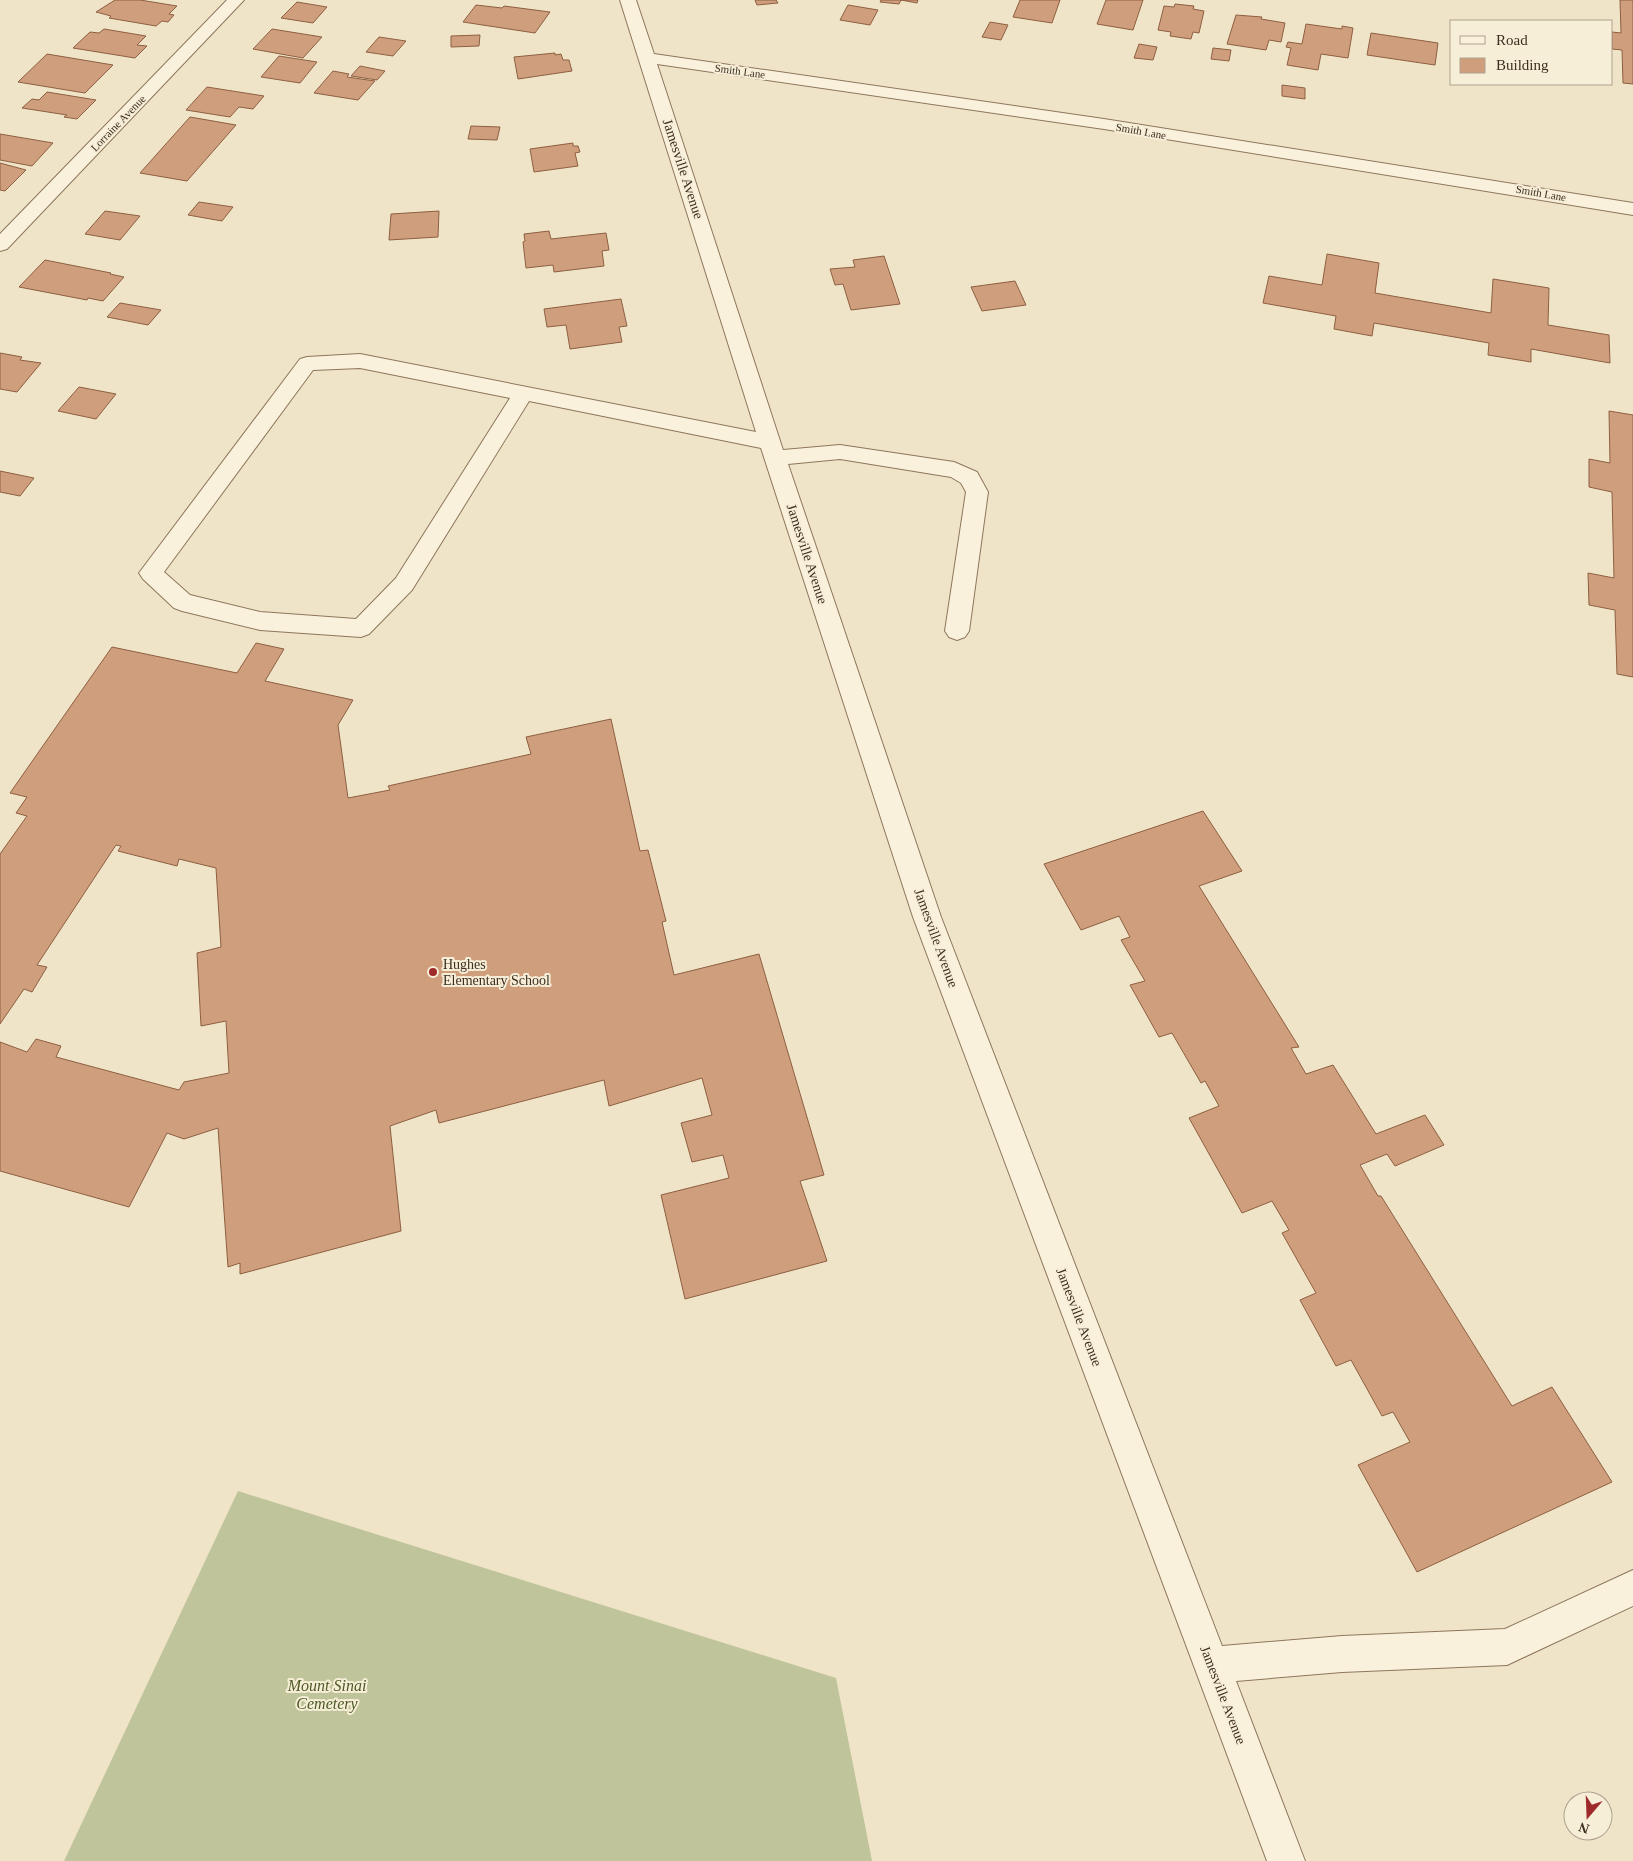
<svg xmlns="http://www.w3.org/2000/svg" width="1633" height="1861" font-family="Georgia,serif">
<style>
.cemetery{fill:#bfc49a}
.building{fill:#cf9f7d;stroke:#8d5f41}
.lines{fill:none;stroke-linecap:round;stroke-linejoin:round}
.minor-casing{stroke:#8d765c;stroke-width:2}
.minor{fill:#faf1dc;fill-rule:evenodd}
.poi-dot{fill:#9e2a2b;stroke:#f7eed8;stroke-width:2}
.labels{text-anchor:middle;dominant-baseline:central;stroke-width:4;stroke-linejoin:round;paint-order:stroke}
.far-street-label{font-size:11px;fill:#3d2e20;stroke:#f7eed8}
.street-label{font-size:14px;fill:#3d2e20;stroke:#f7eed8}
.poi-label{font-size:14px;fill:#3d2e20;stroke:#f7eed8;text-anchor:start}
.near-park-label{font-size:16px;font-style:italic;fill:#4d5a26;stroke:#f7eed8}
</style>
<rect width="100%" height="100%" fill="#f0e4c8"/>
<polygon class="cemetery" points="238,1491 836,1678 872,1861 64,1861"/>
<g class="building">
<polygon points="115,0 140,0 177,6 169,14 174,15 168,22 162,21 156,26 109,18 111,16 96,12"/>
<polygon points="755,0 776,0 778,3 757,5"/>
<polygon points="881,0 918,0 917,3 901,0 899,4 880,2"/>
<polygon points="1020,0 1060,0 1052,23 1013,17"/>
<polygon points="1106,0 1143,0 1133,30 1097,24"/>
<polygon points="1620,0 1633,0 1633,84 1623,83 1622,50 1612,49 1612,32 1621,33"/>
<polygon points="297,2 327,7 313,23 281,18"/>
<polygon points="1175,4 1194,6 1193,9 1204,11 1199,33 1193,32 1191,39 1170,36 1171,32 1158,30 1164,6 1174,7"/>
<polygon points="476,5 502,8 504,6 550,12 535,33 463,22"/>
<polygon points="848,5 878,10 870,25 840,20"/>
<polygon points="1236,15 1262,17 1261,19 1285,23 1281,42 1269,40 1266,50 1227,44"/>
<polygon points="990,22 1008,25 1001,40 982,37"/>
<polygon points="1306,24 1342,29 1342,26 1353,28 1348,58 1321,54 1318,70 1287,65 1291,48 1286,47 1288,42 1302,44"/>
<polygon points="104,29 146,36 137,45 147,46 135,58 73,48 90,32 99,33"/>
<polygon points="272,29 322,37 303,58 253,49"/>
<polygon points="1371,33 1438,43 1435,65 1367,55"/>
<polygon points="480,35 479,46 451,47 451,36"/>
<polygon points="379,37 406,41 393,56 366,52"/>
<polygon points="1139,44 1157,47 1153,60 1134,58"/>
<polygon points="1213,48 1231,50 1229,61 1211,59"/>
<polygon points="555,53 555,55 561,54 563,60 569,60 572,71 518,79 514,57"/>
<polygon points="47,54 113,65 85,93 18,82"/>
<polygon points="279,56 317,62 300,83 261,77"/>
<polygon points="360,66 385,71 377,80 351,76"/>
<polygon points="333,71 349,74 347,77 375,81 358,100 314,93"/>
<polygon points="1282,85 1305,88 1305,99 1282,96"/>
<polygon points="207,87 264,96 253,109 239,107 230,117 186,110"/>
<polygon points="47,92 96,100 77,119 64,117 67,115 22,108 32,99 39,100"/>
<polygon points="190,117 236,125 187,181 140,173"/>
<polygon points="471,126 500,127 497,140 468,139"/>
<polygon points="0,134 53,143 32,166 0,160"/>
<polygon points="573,143 573,146 578,146 580,152 575,153 578,166 534,172 530,149"/>
<polygon points="0,163 26,170 5,191 0,190"/>
<polygon points="199,202 233,207 222,221 188,215"/>
<polygon points="105,211 140,216 120,240 85,234"/>
<polygon points="439,211 438,237 389,240 391,214"/>
<polygon points="549,231 551,239 606,233 609,250 602,251 604,266 554,272 553,265 526,268 523,242 525,241 524,234"/>
<polygon points="1327,254 1379,263 1375,293 1491,313 1493,279 1549,288 1548,325 1609,335 1610,363 1531,349 1531,362 1488,355 1489,343 1374,323 1372,336 1334,329 1336,316 1263,303 1269,276 1322,285"/>
<polygon points="884,256 900,304 851,310 843,284 835,285 830,269 855,267 853,260"/>
<polygon points="45,260 111,273 110,274 124,277 103,301 88,298 87,300 19,287"/>
<polygon points="1015,281 1026,305 982,311 971,287"/>
<polygon points="621,299 627,326 619,327 622,342 570,349 566,325 547,327 544,309"/>
<polygon points="120,303 161,310 148,325 107,317"/>
<polygon points="0,353 22,357 20,360 41,363 17,392 0,389"/>
<polygon points="79,387 116,394 96,419 58,411"/>
<polygon points="1609,411 1633,415 1633,677 1617,674 1615,610 1589,605 1588,573 1614,578 1612,492 1589,487 1589,459 1610,463"/>
<polygon points="0,471 34,478 20,496 0,492"/>
<polygon points="256,643 284,649 265,681 353,700 338,725 348,798 390,790 388,786 531,754 526,737 611,719 640,851 648,850 666,921 662,922 674,975 759,954 824,1175 800,1181 827,1261 685,1299 661,1195 729,1178 723,1155 692,1162 681,1123 712,1115 702,1078 609,1106 604,1080 439,1123 436,1110 390,1126 401,1231 240,1274 240,1263 228,1267 218,1128 184,1139 167,1133 129,1207 0,1171 0,1042 27,1052 36,1039 61,1046 56,1057 179,1090 184,1082 229,1073 226,1021 201,1026 197,953 221,947 216,868 179,859 177,866 118,851 121,846 116,845 37,965 47,967 32,992 24,989 0,1024 0,854 27,816 16,813 27,797 10,793 112,647 237,673"/>
<polygon points="1203,811 1242,871 1199,886 1299,1047 1291,1048 1306,1074 1333,1065 1376,1134 1425,1115 1444,1145 1395,1166 1387,1154 1360,1165 1378,1196 1381,1196 1512,1406 1552,1387 1612,1482 1417,1572 1358,1465 1410,1442 1393,1412 1382,1416 1351,1360 1336,1366 1300,1300 1316,1293 1282,1233 1289,1230 1272,1201 1242,1213 1189,1118 1219,1106 1205,1081 1201,1083 1172,1033 1159,1037 1130,985 1145,981 1121,940 1130,937 1119,916 1081,930 1044,864"/>
</g>
<g class="lines">
<g class="minor-casing">
<g id="minor">
<polygon points="227,0 244,0 7,249 0,251 0,234"/>
<path d="M620,0H636L654,54L1104,119L1633,203V215L1104,129L657,64L783,450L840,445L954,462L977,472L988,492L969,631L965,637L957,640L949,637L945,631L966,492L961,483L951,477L840,459L788,464L941,917L1222,1646L1342,1636L1505,1629L1633,1570V1606L1507,1665L1342,1672L1236,1681L1305,1861H1267L913,917L761,448L529,401L412,590L369,634L361,637L260,630L182,611L174,608L143,579L139,573L300,359L307,357L360,354L756,432ZM360,368L510,398L396,578L356,619L260,612L190,595L164,572L313,370Z"/>
</g>
</g>
<use href="#minor" class="minor"/>
</g>
<circle class="poi-dot" cx="433" cy="972" r="5"/>
<g class="labels">
<g class="far-street-label">
<text transform="translate(740 71) rotate(8)">Smith Lane</text>
<text transform="translate(118 123) rotate(-46)">Lorraine Avenue</text>
<text transform="translate(1141 131) rotate(10)">Smith Lane</text>
<text transform="translate(1541 193) rotate(10)">Smith Lane</text>
</g>
<g class="street-label">
<text transform="translate(683 169) rotate(72)">Jamesville Avenue</text>
<text transform="translate(807 554) rotate(72)">Jamesville Avenue</text>
<text transform="translate(936 938) rotate(70)">Jamesville Avenue</text>
<text transform="translate(1079 1317) rotate(69)">Jamesville Avenue</text>
<text transform="translate(1223 1695) rotate(69)">Jamesville Avenue</text>
</g>
<g class="poi-label">
<text x="443" y="964">Hughes<tspan x="443" dy="16">Elementary School</tspan></text>
</g>
<g class="near-park-label">
<text x="327" y="1685">Mount Sinai<tspan x="327" dy="18">Cemetery</tspan></text>
</g>
</g>
<rect x="1450" y="20" width="162" height="65" fill="#f7eed8" stroke="#ada18e"/>
<rect x="1460" y="36" width="25" height="8" fill="#faf1dc" stroke="#ada18e"/>
<text x="1496" y="45" font-size="15" fill="#3d2e20">Road</text>
<rect x="1460" y="58" width="25" height="15" fill="#cf9f7d" stroke="#ada18e"/>
<text x="1496" y="70" font-size="15" fill="#3d2e20">Building</text>
<g transform="translate(1588 1816) rotate(199)"><circle r="24" fill="#f7eed8" stroke="#ada18e"/>
<path d="M0-4L9 19L0 12L-9 19Z" fill="#9e2a2b"/>
<text y="-8" font-size="14" font-weight="bold" text-anchor="middle" fill="#3d2e20">N</text>
</g>
</svg>
